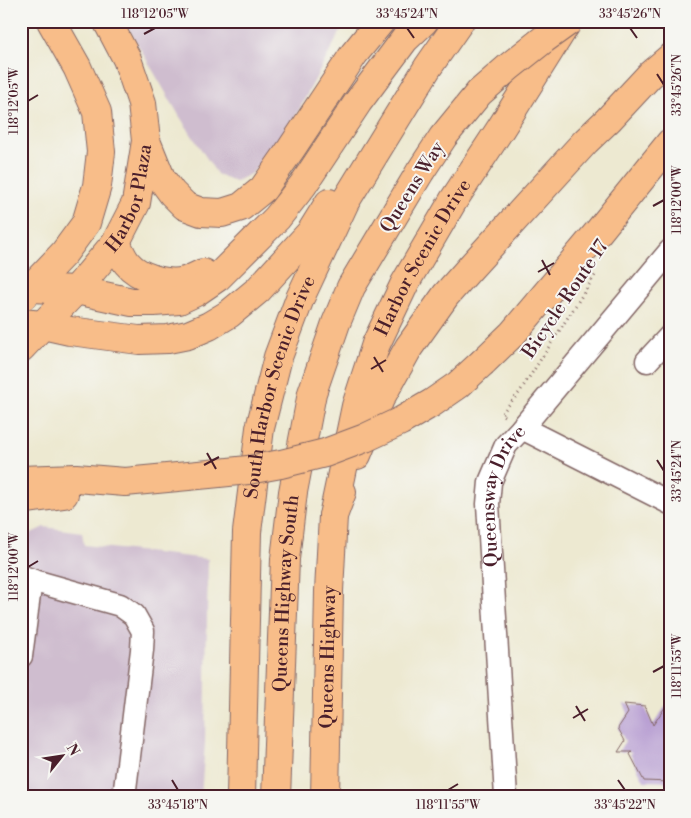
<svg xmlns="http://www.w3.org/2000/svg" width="691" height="818" font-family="'Libre Bodoni',serif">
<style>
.industrial{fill:#cfbdcf}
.building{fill:#b9a0d3}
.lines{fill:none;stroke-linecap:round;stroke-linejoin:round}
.minor-casing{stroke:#836665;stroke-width:25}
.major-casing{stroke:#836665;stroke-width:30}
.highway-casing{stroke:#836665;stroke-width:30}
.path{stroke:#836665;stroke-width:3;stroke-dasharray:1 4;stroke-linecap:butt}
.minor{stroke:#fff;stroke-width:22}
.major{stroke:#f8bd89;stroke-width:28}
.highway{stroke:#f8bd89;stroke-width:28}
.major-bridge-casing{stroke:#836665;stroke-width:30;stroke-linecap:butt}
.major-bridge{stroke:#f8bd89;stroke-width:28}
.ticks{fill:none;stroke:#4a1f2b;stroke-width:2}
.labels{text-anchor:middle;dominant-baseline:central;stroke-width:4;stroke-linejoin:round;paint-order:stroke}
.street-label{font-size:19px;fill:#4a1f2b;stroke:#f6f6f2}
.neatline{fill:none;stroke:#4a1f2b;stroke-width:2}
.ticks-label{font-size:12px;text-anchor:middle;fill:#4a1f2b}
</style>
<rect width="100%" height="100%" fill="#f6f6f2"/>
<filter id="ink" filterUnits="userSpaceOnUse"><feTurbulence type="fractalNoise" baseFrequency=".02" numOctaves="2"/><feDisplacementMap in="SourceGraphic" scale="10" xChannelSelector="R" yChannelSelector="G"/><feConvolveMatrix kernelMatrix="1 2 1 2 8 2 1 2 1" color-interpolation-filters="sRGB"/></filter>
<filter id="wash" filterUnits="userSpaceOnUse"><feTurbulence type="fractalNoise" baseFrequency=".0096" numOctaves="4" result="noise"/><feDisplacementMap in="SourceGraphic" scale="20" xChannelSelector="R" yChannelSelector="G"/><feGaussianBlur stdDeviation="1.12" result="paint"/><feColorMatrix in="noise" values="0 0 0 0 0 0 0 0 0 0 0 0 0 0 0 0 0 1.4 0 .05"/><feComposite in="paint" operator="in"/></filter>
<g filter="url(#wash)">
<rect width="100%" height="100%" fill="#ede9d1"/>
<g class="industrial">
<polygon points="124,21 346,21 285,136 252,173 235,182 217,174 180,117"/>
<polygon points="44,527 82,532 84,545 208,559 205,742 201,797 21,797 21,538"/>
</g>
<g id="blocks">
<polygon class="building" points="670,700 670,782 644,781 630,754 632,752 618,752 625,741 618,728 628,713 624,704 645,706 653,725"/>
</g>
</g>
<g filter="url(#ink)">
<use href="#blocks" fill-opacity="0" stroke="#836665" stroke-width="1"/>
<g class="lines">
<g class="minor-casing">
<g id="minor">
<polyline points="647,361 670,336"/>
<polyline points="522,428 670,503"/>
<polyline points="21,576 31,580 120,605 134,615 143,631 142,650 124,797"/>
<polyline points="21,656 31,580"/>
<path id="s1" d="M506,797L488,504L490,482L506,445L522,428L670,251"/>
</g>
</g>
<g class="major-casing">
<g id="major">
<path d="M116,242C119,249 122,257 127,263C138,277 168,286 185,281C191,279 197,276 203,273"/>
<polyline points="31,288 76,290 132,302 154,302 179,300 196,292 218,277 277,218 303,185 358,102 405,39 424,21"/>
<polyline points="23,296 64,253 86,223 97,186 101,152 97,112 77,67 51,21"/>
<path id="s2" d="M21,348L76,290L116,242L136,203L146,141L142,103L127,59L107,21"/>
<polyline points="483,362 513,333 599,231 670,143"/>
<polyline points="357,455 380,399 409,347 446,295 470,268 585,142 608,120 650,75 670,58"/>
<polyline points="21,480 76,478 125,482"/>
<polyline points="21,500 64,494"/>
<path id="s3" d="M276,797L285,559L293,492L312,393L336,323L351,287L420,172"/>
<path id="s4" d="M325,797L329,591L333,516L342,492"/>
</g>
</g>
<g class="highway-casing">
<g id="highway">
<polyline points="146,141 161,178 172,193 185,206 201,212 222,213 241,207 263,189 291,149 354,54 381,21"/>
<polyline points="21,323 43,325 70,331 139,340 168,339 188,335 209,326 229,314 258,290 311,232 329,203"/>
<path id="s5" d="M333,516L356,406L376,344L405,283L453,201L501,128L568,21"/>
<path id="s6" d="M241,797L247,532L260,428L278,357L300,298L345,202L428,67L460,21"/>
</g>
</g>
<polyline class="path" points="504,416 501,414 519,393 596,274"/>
<use href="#minor" class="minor"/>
<use href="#major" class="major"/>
<use href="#highway" class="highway"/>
<g class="major-bridge-casing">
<g id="major-bridge">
<polyline points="420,172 443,137 479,93 510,66 544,39 569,21"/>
<polyline points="125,482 209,474 248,470 281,464 325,453 365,438 401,421 432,403 458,385 483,362"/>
</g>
</g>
<use href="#major-bridge" class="major-bridge"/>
</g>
</g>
<path class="ticks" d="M407,28L414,38M630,28L637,38M144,34L155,28M657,74L664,85M28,101L38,95M653,206L664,200M542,260L550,275M538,272L554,263M374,357L383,372M371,369L386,360M207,453L216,469M657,460L664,471M204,465L219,457M28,567L38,561M653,672L664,666M576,706L585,721M573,718L588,709M172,780L178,790M618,780L625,790M448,790L458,784"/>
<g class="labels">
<g class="street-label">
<text transform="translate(412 187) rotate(-58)">Queens Way</text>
<text stroke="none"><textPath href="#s2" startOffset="189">Harbor Plaza</textPath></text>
<text stroke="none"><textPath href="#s5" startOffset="276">Harbor Scenic Drive</textPath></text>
<text transform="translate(565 299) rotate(-56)">Bicycle Route 17</text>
<text stroke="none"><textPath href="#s6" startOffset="414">South Harbor Scenic Drive</textPath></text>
<text stroke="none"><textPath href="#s1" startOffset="305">Queensway Drive</textPath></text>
<text stroke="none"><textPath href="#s3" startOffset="204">Queens Highway South</textPath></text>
<text stroke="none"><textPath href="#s4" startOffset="140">Queens Highway</textPath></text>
</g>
</g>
<rect width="691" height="818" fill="none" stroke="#f6f6f2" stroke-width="55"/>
<g transform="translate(62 756) rotate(60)" stroke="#f6f6f2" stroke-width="4" paint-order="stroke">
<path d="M0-4L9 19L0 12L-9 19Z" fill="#4a1f2b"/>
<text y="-8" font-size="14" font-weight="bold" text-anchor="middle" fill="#4a1f2b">N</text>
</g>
<rect x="28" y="28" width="636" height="762" class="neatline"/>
<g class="ticks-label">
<text x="155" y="18">118°12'05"W</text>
<text x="407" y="18">33°45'24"N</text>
<text x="630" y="18">33°45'26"N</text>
<text transform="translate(677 85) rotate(-90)" y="4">33°45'26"N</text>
<text transform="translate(14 101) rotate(-90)" y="4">118°12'05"W</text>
<text transform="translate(677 200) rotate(-90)" y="4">118°12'00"W</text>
<text transform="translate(677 471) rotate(-90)" y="4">33°45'24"N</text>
<text transform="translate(14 567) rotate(-90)" y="4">118°12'00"W</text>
<text transform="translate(677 666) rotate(-90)" y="4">118°11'55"W</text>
<text x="178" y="809">33°45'18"N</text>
<text x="448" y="809">118°11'55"W</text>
<text x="625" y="809">33°45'22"N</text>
</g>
</svg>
